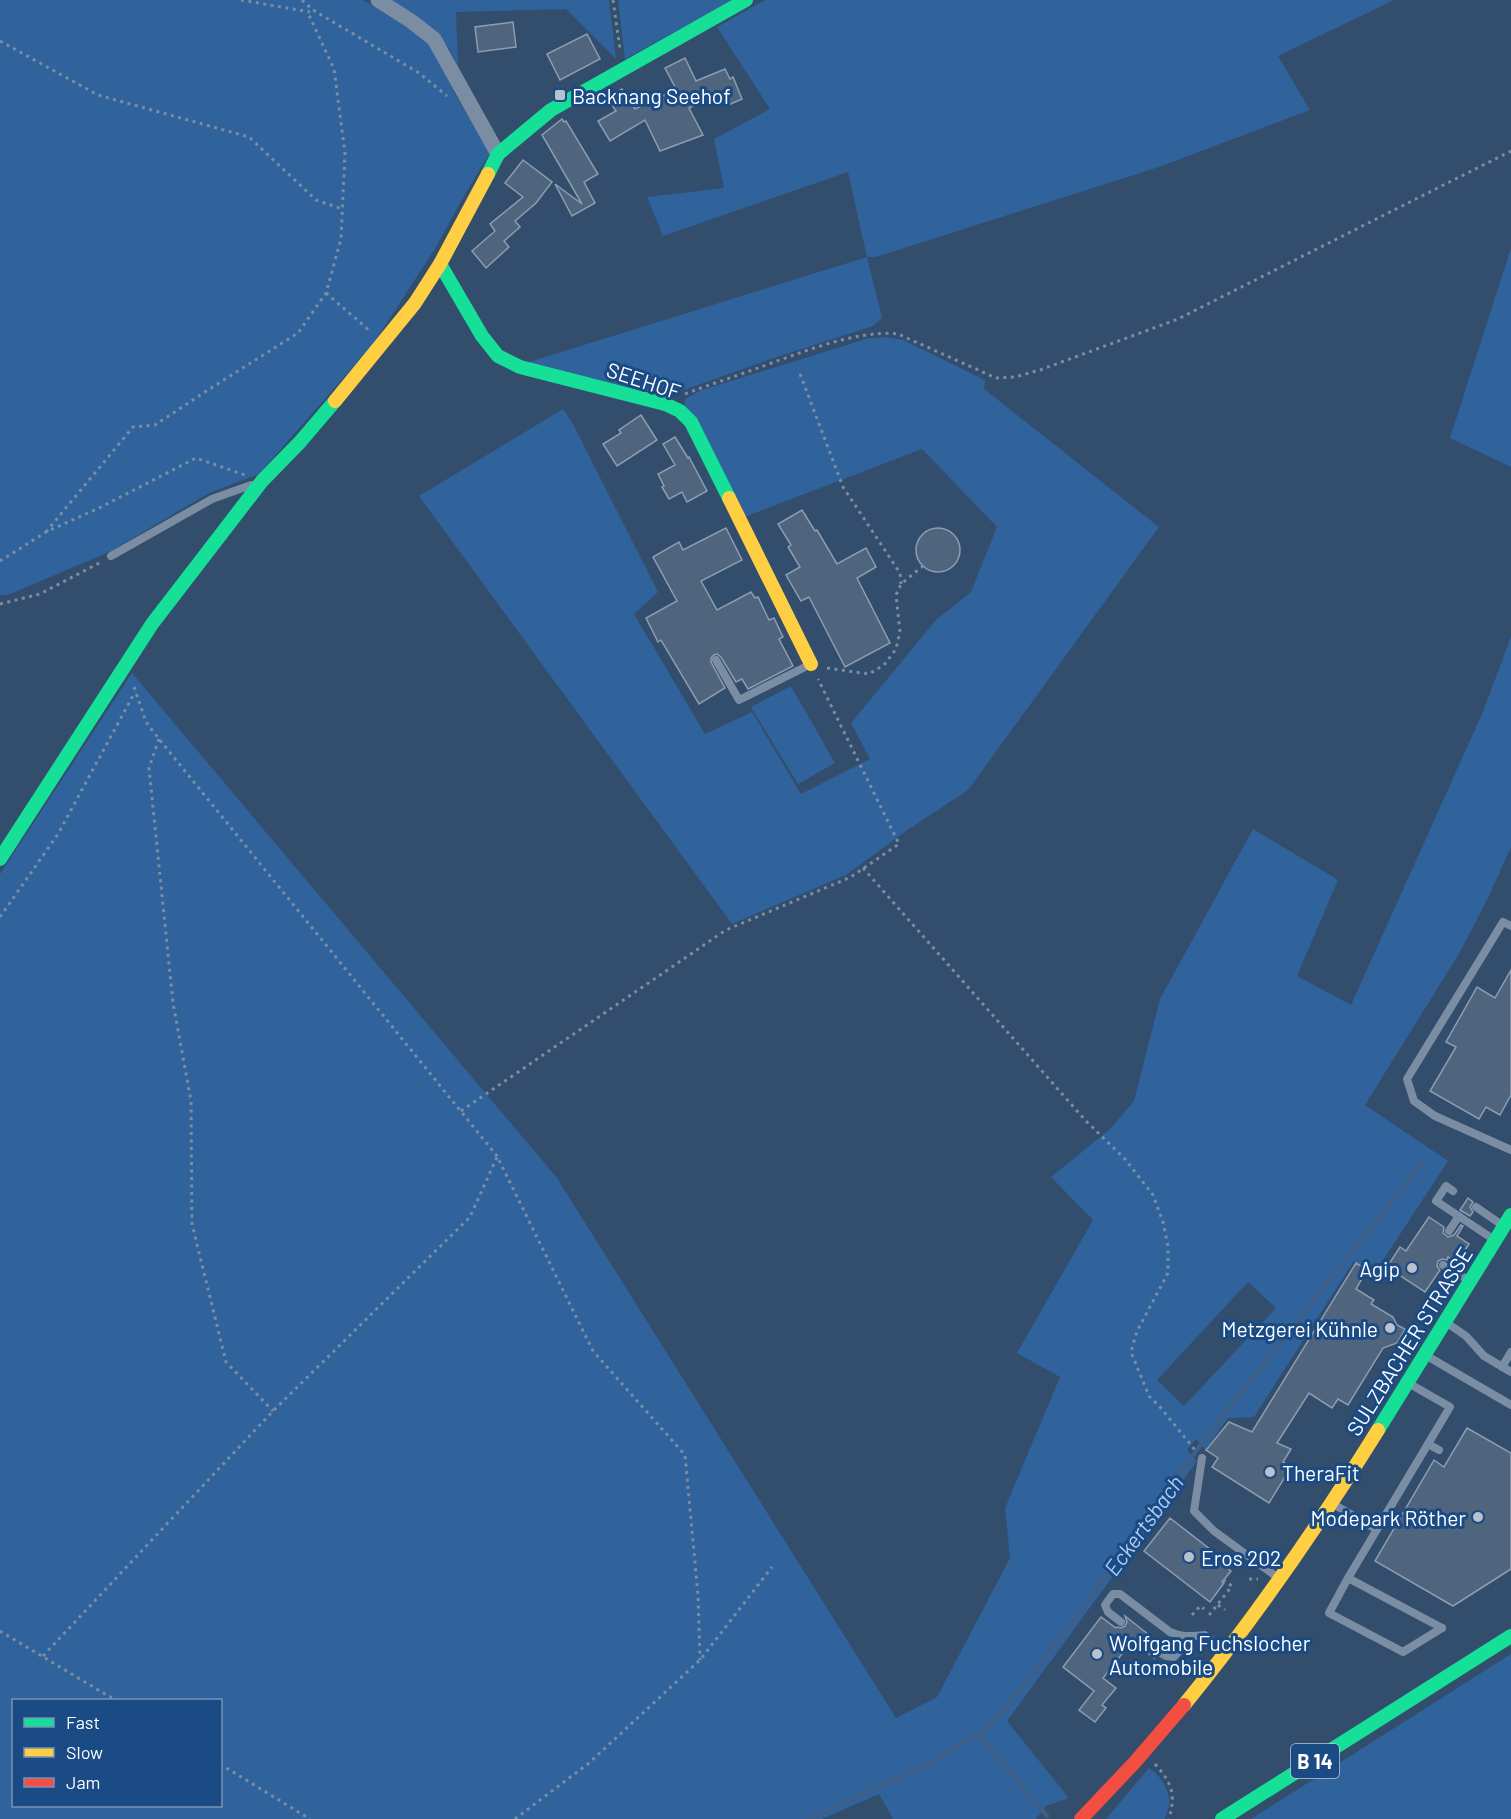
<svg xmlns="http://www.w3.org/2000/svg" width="1511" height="1819" font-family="Barlow,sans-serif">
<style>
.green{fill:#30629c;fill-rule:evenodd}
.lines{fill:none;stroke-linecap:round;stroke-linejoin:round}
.stream{stroke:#3d5f88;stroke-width:4.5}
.building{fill:#4f657e;stroke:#8d9db1;stroke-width:1.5}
.path{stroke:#7a8da3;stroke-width:3;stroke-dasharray:3 4.5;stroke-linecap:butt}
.lane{stroke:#7a8da3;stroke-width:8}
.street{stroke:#7a8da3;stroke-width:15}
.fast{stroke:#16e098;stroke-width:14}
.slow{stroke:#ffcf43;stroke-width:14}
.jam{stroke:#f24e42;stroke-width:14}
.poi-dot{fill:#b8c1cc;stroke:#1b4b85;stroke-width:2}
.labels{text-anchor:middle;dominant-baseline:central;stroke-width:6;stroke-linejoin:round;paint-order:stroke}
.shield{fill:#1b4b85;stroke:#bbc9da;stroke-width:1.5}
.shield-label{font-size:20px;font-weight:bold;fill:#fff}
.poi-label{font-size:21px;fill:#fff;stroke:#1b4b85;text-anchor:start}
.street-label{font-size:21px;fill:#fff;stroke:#1b4b85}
.water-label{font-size:22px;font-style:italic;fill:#aecef3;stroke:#1b4b85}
</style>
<rect width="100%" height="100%" fill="#334d6d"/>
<g class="green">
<polygon points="0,0 363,0 400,21 422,36 435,50 454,92 490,153 464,196 436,247 374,343 259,474 209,493 111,551 8,595 0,595"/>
<polygon points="389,0 609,0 616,59 566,9 456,12 458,66 449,48 426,25"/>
<polygon points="618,0 733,0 625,59"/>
<polygon points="765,0 1394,0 1278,56 1310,110 1159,167 876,257 867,257 882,318 873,326 774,358 667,396 526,363 867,257 848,172 663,236 647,197 724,188 714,139 770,109 717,27"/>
<polygon points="1511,248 1511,467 1450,438"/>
<polygon points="884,337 903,340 985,380 984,389 1159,527 968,790 906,831 846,875 732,924 419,496 563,409 573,424 658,592 634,614 705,734 752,712 801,794 870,759 851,723 936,620 971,592 997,527 922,449 742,518 685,406 685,399 699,391 866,339"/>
<path d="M1511,637V847L1488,898L1460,952L1365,1105L1448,1161L1374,1274L1354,1261L1254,1417L1228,1418L1205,1450L1196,1439L1187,1450L1197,1461L1007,1721L1069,1798L1046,1806L1036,1819H893L879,1794L822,1819H0V874L132,673L557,1178L896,1718L937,1697L1010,1558L1005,1508L1060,1377L1017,1353L1093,1220L1051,1177L1109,1130L1134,1101L1160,999L1253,829L1338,880L1297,976L1351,1005L1482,714ZM1248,1282L1276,1308L1184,1406L1157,1380ZM14,1700H220V1806H14Z"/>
<polygon points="791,686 835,763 798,784 751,707"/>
<polygon points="1511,1654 1511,1819 1251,1819"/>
<path d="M1149,1768C1160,1774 1171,1792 1169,1805C1168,1810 1166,1814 1165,1819H1106Z"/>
</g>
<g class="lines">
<g class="stream">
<polyline points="977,1733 1047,1816"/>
<polyline points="808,1819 939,1759 993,1723 1082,1610 1201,1444 1422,1163"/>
</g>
</g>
<g class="building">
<polygon points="513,22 516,47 478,52 475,27"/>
<polygon points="587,34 600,59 560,80 547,54"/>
<polygon points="685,58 696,81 725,69 730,79 733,77 742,99 726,106 720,93 689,108 703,135 660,151 645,120 610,141 598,121 616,111 607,98 622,89 635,109 676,89 665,68"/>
<polygon points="562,119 564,122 566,121 598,174 584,182 595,203 572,216 555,184 582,204 542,135"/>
<polygon points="523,160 552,182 536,203 515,221 520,227 504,241 509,247 486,268 472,251 495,231 490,224 523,197 505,183"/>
<polygon points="641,415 657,440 617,466 603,444 621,433 619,430"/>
<polygon points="675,437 688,458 689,457 707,491 687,502 682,492 669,499 662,487 664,486 658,474 675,465 663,444"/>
<polygon points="802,510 815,531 817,530 837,564 866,548 876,567 857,578 890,643 845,667 809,597 801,601 786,575 800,567 788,547 791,545 778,524"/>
<polygon points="726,528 742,560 701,581 717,610 751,592 755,598 758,597 769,620 774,618 783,637 779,639 793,666 748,689 742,679 736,682 721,657 717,654 714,655 711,658 711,662 725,688 699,704 661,640 658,642 646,618 677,601 653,557 679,542 683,550"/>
<circle cx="938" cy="550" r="22"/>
<polygon points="1511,970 1511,1095 1500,1115 1486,1107 1479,1119 1430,1091 1456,1047 1446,1042 1477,987 1495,998"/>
<polygon points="1468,1198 1473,1202 1470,1207 1473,1212 1470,1216 1460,1210"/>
<polygon points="1429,1217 1444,1227 1443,1233 1448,1237 1454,1235 1461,1225 1463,1226 1457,1236 1469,1244 1457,1263 1448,1257 1447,1260 1442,1259 1438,1261 1437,1266 1440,1270 1425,1292 1387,1267 1400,1247 1406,1251"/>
<polygon points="1356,1263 1367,1270 1356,1289 1374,1300 1371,1304 1393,1317 1397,1325 1405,1329 1397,1343 1383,1348 1348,1405 1338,1399 1332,1408 1309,1393 1277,1443 1291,1449 1283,1462 1291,1467 1269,1503 1212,1467 1218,1458 1206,1450 1229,1422 1252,1432"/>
<polygon points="1467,1428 1511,1453 1511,1569 1453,1606 1375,1561 1434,1460 1444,1467"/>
<polygon points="1170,1518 1220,1557 1218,1560 1231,1571 1222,1582 1224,1583 1210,1602 1144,1551"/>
<polygon points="1125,1616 1163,1646 1154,1649 1154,1658 1132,1641 1103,1678 1116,1688 1102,1705 1106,1708 1095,1722 1079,1710 1094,1691 1063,1667 1101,1617 1116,1628 1117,1627 1121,1628 1125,1626 1127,1622"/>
</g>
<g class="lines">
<g class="path">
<polyline points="241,0 310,12"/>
<polyline points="302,0 313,10 419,73 447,96"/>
<polyline points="613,0 620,49"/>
<polyline points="0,41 98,95 249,137 316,200 342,209"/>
<polyline points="326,293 370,331"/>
<polyline points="800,374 843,487 900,573 901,584"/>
<path d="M685,394C708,385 731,378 755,369C795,355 856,329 898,334L996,378L1015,377L1040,370L1178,319L1511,151"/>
<polyline points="46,532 133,427 155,425 208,390 298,333 326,293 341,239 345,153 334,69 308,13"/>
<polyline points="0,561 46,532 101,507 196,458 245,475"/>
<polyline points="0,604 40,594 103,561"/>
<polyline points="827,668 869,674 884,665 896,649 900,632 896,595 901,584 923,566"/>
<polyline points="134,687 146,722 159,739 497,1156 593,1351 685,1455 698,1595 700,1660"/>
<polyline points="159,739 149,768 173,1003 191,1101 192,1224 226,1362 273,1411"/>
<polyline points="863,868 1086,1121 1125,1159 1153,1195 1163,1222 1168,1246 1168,1273 1137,1331 1131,1352 1149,1396 1160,1407 1195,1450"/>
<polyline points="0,917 58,834 135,692"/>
<polyline points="461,1111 726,930 851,877 899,844 818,679"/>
<polyline points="1249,1579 1258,1579"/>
<polyline points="1218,1605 1225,1610"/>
<polyline points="1209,1613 1210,1614 1232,1586 1224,1580"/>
<polyline points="1192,1615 1200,1606 1204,1609"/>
<polyline points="0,1631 115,1700"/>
<polyline points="43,1656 273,1411 470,1217 497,1157"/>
<polyline points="220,1764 310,1819"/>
<path d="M1155,1764C1172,1783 1176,1794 1169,1819"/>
<polyline points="515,1819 589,1763 700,1660 772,1567"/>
</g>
<g class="lane">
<polyline points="111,556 212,499 251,485"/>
<polyline points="716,660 739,700 809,665"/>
<polyline points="1511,926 1503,922 1407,1079 1414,1101 1435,1116 1511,1150"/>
<polyline points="1453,1191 1446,1186 1436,1201 1493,1239"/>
<polyline points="1476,1207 1502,1225"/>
<polyline points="1449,1231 1459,1216"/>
<polyline points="1443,1265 1470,1281"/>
<polyline points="1447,1323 1466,1336 1484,1356 1511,1372"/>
<polyline points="1427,1356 1511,1405"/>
<polyline points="1502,1367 1511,1352"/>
<polyline points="1410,1384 1450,1407 1348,1578 1442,1628"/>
<polyline points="1428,1444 1439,1450"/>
<polyline points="1202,1458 1194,1511 1214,1531 1277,1577"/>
<polyline points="1333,1504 1376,1529"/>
<polyline points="1348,1578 1329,1613 1403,1652 1442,1628"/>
<path d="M1121,1622L1108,1612L1105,1605L1113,1594H1120L1170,1632C1183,1638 1192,1636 1205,1635L1225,1651"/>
<polyline points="1159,1652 1166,1656 1174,1657 1191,1637"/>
</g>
<polyline class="street" points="378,0 411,21 434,39 498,154"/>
<g class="fast">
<polyline points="488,174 498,154 551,110 746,0"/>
<polyline points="440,264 482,336 498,356 520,367 665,404 680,411 691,422 729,498"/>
<polyline points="0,859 152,624 262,481 300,442 335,401"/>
<polyline points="1378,1430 1511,1215"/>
<polyline points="1222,1819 1511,1636"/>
</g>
<g class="slow">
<polyline points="335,401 415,303 440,264 488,174"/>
<polyline points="729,498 811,664"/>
<path d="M1184,1705C1255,1618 1319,1525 1378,1430"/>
</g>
<polyline class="jam" points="1081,1819 1135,1762 1184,1705"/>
</g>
<g class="poi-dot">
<rect x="554" y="89" width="12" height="12" rx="3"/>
<circle cx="1412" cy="1268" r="6"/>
<circle cx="1390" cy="1328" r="6"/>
<circle cx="1270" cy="1472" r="6"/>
<circle cx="1478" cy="1517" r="6"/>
<circle cx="1189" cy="1557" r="6"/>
<circle cx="1097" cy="1654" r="6"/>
</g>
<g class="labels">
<rect class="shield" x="1291" y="1744" width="48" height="34" rx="4.5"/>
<g class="shield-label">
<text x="1315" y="1761">B 14</text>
</g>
<g class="poi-label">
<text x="572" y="95">Backnang Seehof</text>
<text x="1400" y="1268" text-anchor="end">Agip</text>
<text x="1378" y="1328" text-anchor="end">Metzgerei Kühnle</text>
<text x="1282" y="1472">TheraFit</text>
<text x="1466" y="1517" text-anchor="end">Modepark Röther</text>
<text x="1201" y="1557">Eros 202</text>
<text x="1109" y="1642">Wolfgang Fuchslocher<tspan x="1109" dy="24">Automobile</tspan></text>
</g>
<g class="street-label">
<text transform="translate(644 380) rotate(18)">SEEHOF</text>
<text transform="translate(1409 1341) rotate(-58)">SULZBACHER STRASSE</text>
</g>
<g class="water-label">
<text transform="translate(1143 1525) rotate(-54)">Eckertsbach</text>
</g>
</g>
<rect x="12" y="1699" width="210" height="108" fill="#1b4b85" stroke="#7693b6" stroke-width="1.5"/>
<rect x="24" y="1718" width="30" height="9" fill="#16e098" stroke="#7693b6" stroke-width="1.5"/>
<text x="66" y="1729" font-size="18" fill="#ffffff">Fast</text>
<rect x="24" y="1748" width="30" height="9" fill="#ffcf43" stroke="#7693b6" stroke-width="1.5"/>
<text x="66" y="1759" font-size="18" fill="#ffffff">Slow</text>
<rect x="24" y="1778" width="30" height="9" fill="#f24e42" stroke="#7693b6" stroke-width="1.5"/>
<text x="66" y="1789" font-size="18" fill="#ffffff">Jam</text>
</svg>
